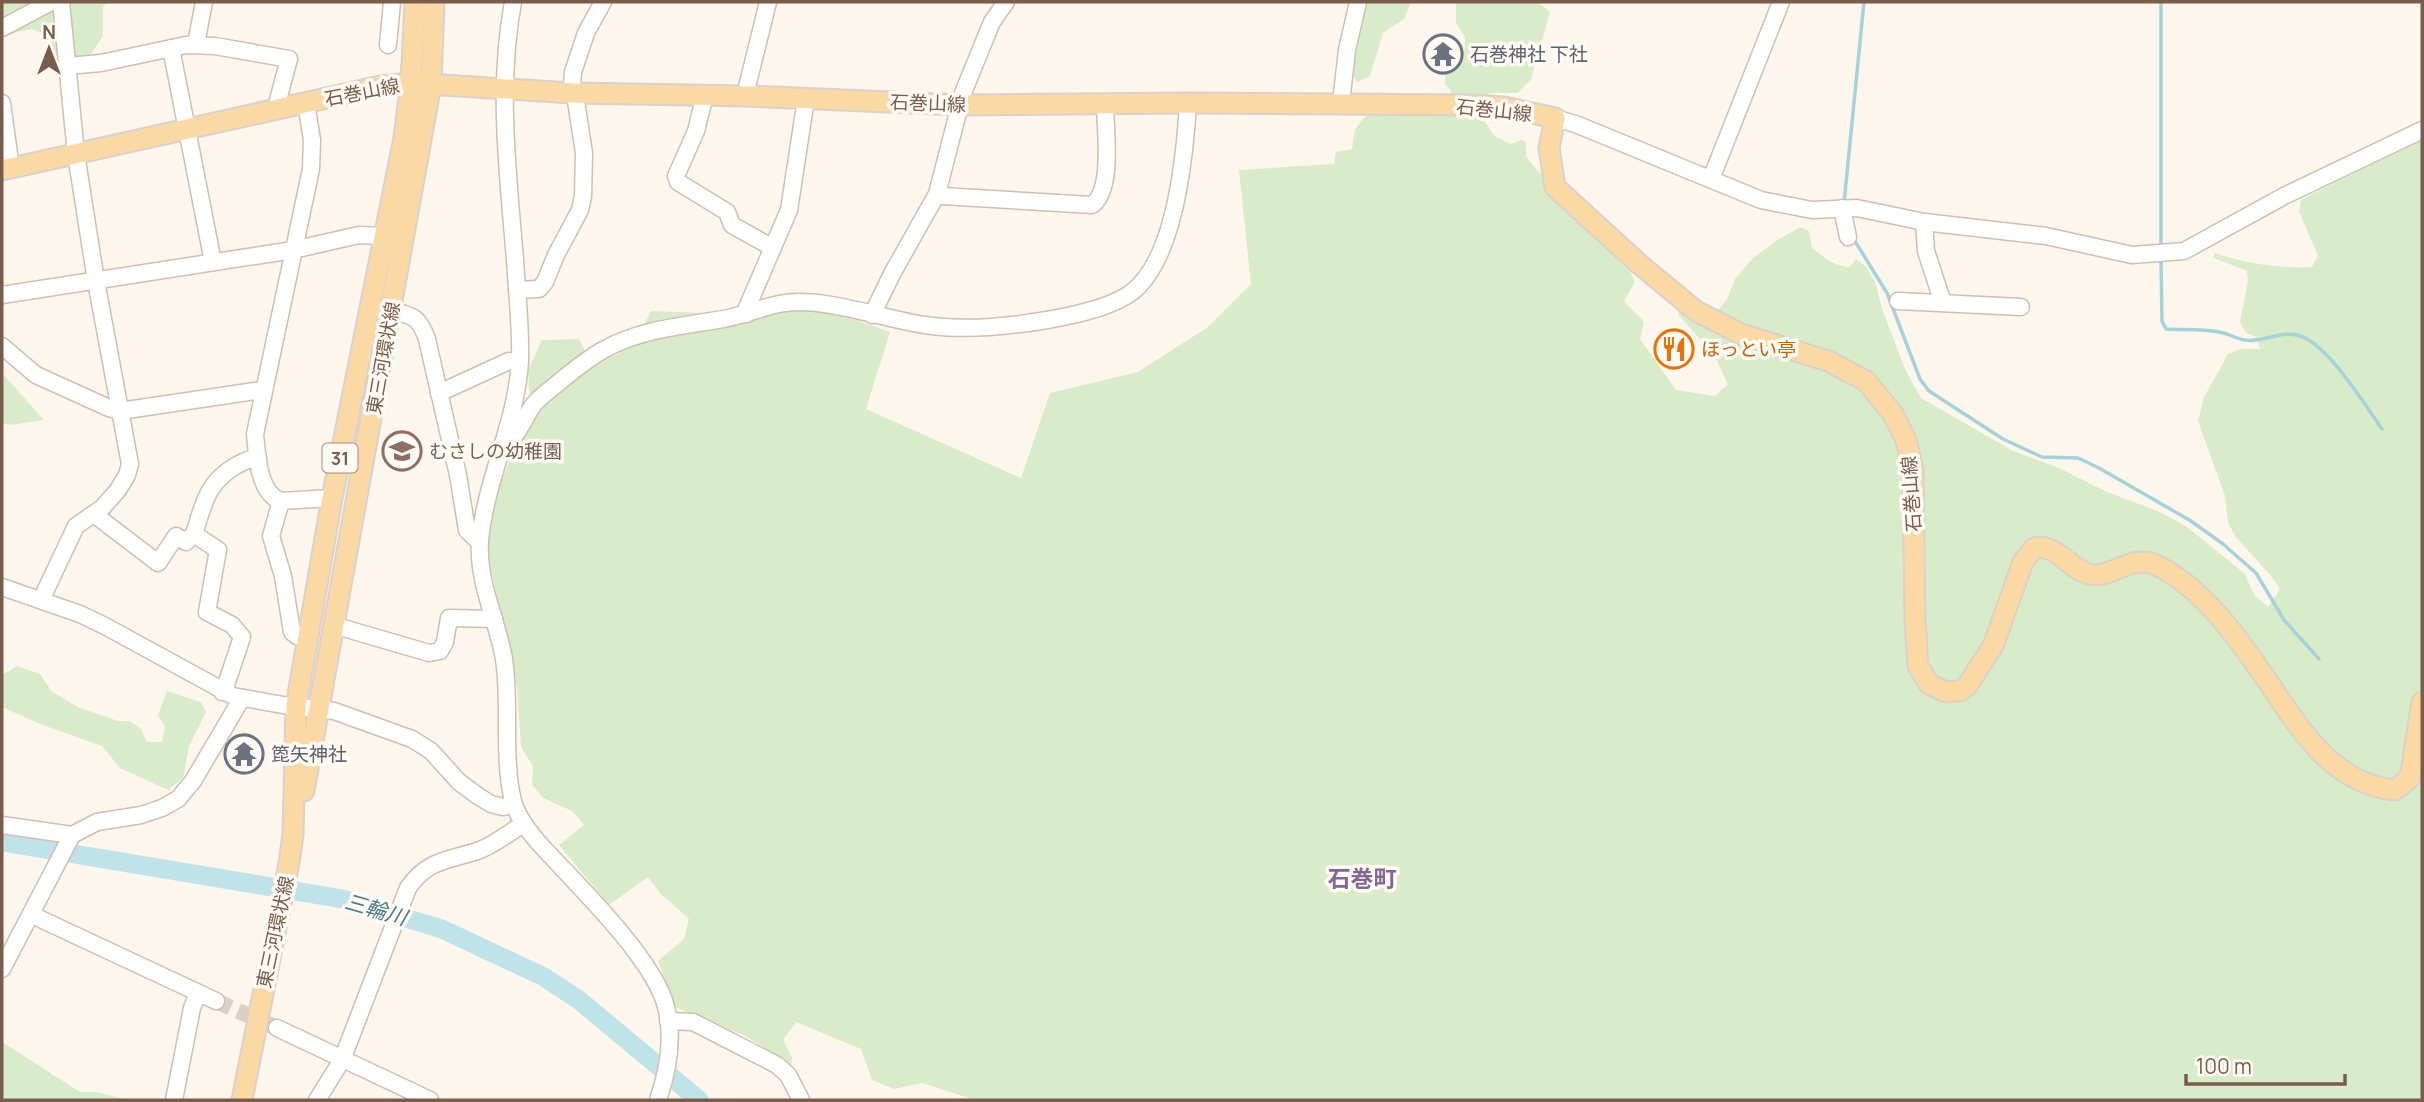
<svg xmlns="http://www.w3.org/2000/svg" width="2424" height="1102" font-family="Manrope,'Noto Sans JP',sans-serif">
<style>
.green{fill:#d8ecc9}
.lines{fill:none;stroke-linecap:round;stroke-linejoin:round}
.stream{stroke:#a5d3da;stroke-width:3.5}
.river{stroke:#bfe3e8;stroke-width:19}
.minor-tunnel{stroke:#dcd0c4;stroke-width:16;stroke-dasharray:16 8;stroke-linecap:butt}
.minor-casing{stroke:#d1beb0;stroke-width:19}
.major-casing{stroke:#dad1cd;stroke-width:23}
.minor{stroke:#fff;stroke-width:16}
.major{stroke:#fbd9a5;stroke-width:19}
.labels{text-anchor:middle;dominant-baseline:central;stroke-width:7;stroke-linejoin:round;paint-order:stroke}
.shield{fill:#fffaf3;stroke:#a28b7f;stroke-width:2}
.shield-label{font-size:18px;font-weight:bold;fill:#7a5c4d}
.worship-label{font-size:19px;fill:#5b616d;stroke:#fffaf3;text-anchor:start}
.street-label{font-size:19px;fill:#7a5c4d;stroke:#fffaf3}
.food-label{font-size:19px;fill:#c56008;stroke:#fffaf3;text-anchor:start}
.education-label{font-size:19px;fill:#785e54;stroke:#fffaf3;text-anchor:start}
.water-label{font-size:21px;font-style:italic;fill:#437c86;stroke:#fffaf3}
.quarter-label{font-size:23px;font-weight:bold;fill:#846695;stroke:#fffaf3}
</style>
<rect width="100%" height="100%" fill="#fdf6ec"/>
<g class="green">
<polygon points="2,2 108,2 103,6 103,36 88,58 57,57 48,36 32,29 2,35"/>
<polygon points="1368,2 1411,2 1404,19 1383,33 1370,76 1357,82 1350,70 1360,20"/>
<path d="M1456,2H1538L1550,12L1531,79L1518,93H1489L1479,111L1494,136L1511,144L1522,140L1526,142V157L1549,184L1566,210L1631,273L1635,282L1624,301L1644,322L1640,339L1676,390L1715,396L1728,384L1714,355L1678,314L1681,307L1708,323L1727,299L1735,279L1753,258L1776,241L1800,227L1809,231L1812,248C1823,257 1835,267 1850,267L1856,259L1866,267L1876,284L1881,306L1905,369L1921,398L2013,451L2059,468L2107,492L2160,512L2187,527L2244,573L2255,596L2268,607L2280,589L2272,577L2236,537L2228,523L2225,496L2198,421L2204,397L2228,354L2241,349H2260L2257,337L2246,333L2240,322L2248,281L2247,271L2214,258V253C2244,263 2280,269 2312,267L2318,255L2299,212L2301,200L2422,138V1100H975L922,1083L894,1089L872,1080L861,1049L796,1022L783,1040L792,1057L791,1065L744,1035L694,1017L674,1006L658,961L684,939L689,919L661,894L648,877L609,905L559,845L584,825L572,811L543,798L532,784L533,766L521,747L517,686L487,551L497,494L516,442L531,418L528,370L542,340L579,339L593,366L634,346L651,311L704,313L719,326L785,311H830L890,332L866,409L1021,478L1050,393L1138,372L1208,327L1251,284L1239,170L1334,164L1336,152L1352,149L1355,129L1366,116L1433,115L1449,109L1451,91L1445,84L1446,60L1465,49V37L1456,23Z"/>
<polygon points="2,373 44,420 10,425 2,423"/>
<polygon points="17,666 40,674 52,692 80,708 118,721 130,721 141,729 147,742 162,742 165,726 158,715 167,691 201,702 206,712 189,746 183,778 168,790 120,768 102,746 40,724 2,707 2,675"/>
<polygon points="2,1042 80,1092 97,1092 127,1100 2,1100"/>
</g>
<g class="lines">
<g class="stream">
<polyline points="2161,2 2161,248"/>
<polyline points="1844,203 1864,2"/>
<polyline points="1853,238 1887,293 1920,379 1929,391 2003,439 2042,457 2078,458 2099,468 2191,521 2223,544 2256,573 2284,620 2319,659"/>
<path d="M2161,259L2162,321L2166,329C2183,330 2202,329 2219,332C2228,333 2236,339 2245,340C2264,343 2278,331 2297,335C2326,341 2364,404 2382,429"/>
</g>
<polyline class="river" points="2,842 343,899 442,929 544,977 579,1000 699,1100"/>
<polyline class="minor-tunnel" points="216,1001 277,1028"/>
<g class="minor-casing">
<g id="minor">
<path d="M513,2C497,88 508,173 515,260C517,293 521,327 520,360C517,422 486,478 480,540C477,582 497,619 504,659C511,705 502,755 513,801C517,816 527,829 537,841C574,882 646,950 664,1000C675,1033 669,1068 658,1100"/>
<polyline points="2,28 51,2"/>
<polyline points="196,44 204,2"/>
<polyline points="388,45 392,2"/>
<polyline points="171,48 213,262"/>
<polyline points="67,66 101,63 186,45 215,46 289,59 278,100 279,108"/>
<polyline points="705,95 696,131 676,176 678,182 727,212 732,225 773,248"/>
<polyline points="747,96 747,87 768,2"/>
<polyline points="2,103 11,168"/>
<path d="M306,103L312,140L311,169L255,434C257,454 258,493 281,501L271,536L283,576L292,632L297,636L308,638"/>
<polyline points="1341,103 1347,50 1358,2"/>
<polyline points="1555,118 1578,125 1761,200 1812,210 1857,208 1924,222 2046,236 2132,255 2184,251 2284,196 2422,130"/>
<polyline points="1711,179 1781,2"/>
<path d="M937,194L942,196L1092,205C1114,190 1105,128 1105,104"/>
<polyline points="1842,208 1848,237"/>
<polyline points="1924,222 1926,251 1943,303"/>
<polyline points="517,290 539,289 545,282 556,255 580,210 583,196 584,153 576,101 572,86 573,72 586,33 603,2"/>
<polyline points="2,295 293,250 359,235 384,236"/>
<polyline points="1898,301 2021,307"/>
<path d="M392,311C414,316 419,317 427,339L458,475L467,530L480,543"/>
<polyline points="747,314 746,310 789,210 806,99"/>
<polyline points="872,315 893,272 937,194 963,93 992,22 1006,2"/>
<polyline points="2,346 36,375 109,408 120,411 255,391 263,392"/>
<polyline points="439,393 509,361 520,362"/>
<path d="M503,446C519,436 523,419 534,404C541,396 550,390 558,383C573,371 588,358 605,349C641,329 683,326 723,319C742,316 760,308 779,304C820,295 883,319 925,325C963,331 1004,327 1041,321C1067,317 1111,308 1132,292C1176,258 1185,154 1188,103"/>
<polyline points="281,501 332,498"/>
<polyline points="95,515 158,563 176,536 186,542 194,534"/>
<polyline points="2,587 80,614 105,626 233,696 283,705 334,711 412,739 431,751 459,782 478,796 491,804 503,807 514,804"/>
<polyline points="41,600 76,526 102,508 118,490 127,475 130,464 96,281 76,154 61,2"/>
<polyline points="333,625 429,653 440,651 445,642 449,618 494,619"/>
<path d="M222,692L226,685L242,637L232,625L207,612L218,550L194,534C204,503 207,482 237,465C244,462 250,458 258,457"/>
<polyline points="2,825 72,835 97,822 141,815 162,808 178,799 193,781 242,698"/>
<polyline points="32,915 216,1001"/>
<polyline points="2,969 72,835"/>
<polyline points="668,1021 693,1022 777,1065 788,1075 801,1100"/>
<polyline points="277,1028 430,1100"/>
<polyline points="174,1100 192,1008 198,993"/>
<path d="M317,1100L342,1060L408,888C428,859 448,861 480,850C495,844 509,833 523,824"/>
</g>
</g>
<g class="major-casing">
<g id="major">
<path d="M2,170L381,86L411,83L572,93L747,96L961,105L1188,103L1472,105L1504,107L1555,118L1549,148L1555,187L1638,263L1696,311L1741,334L1828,361L1866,381L1893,414L1906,440L1913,470L1915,620L1918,666L1929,684L1946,692L1960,691L1967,686L1993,646L2023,562L2034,548C2057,543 2067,568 2089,574C2110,580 2132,553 2156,565C2202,587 2238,638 2266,679C2299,727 2331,784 2395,790L2410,778L2422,702"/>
<polyline points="304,791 431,84 434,2"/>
<polyline points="242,1100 289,863 293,835 296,706 332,498 404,138 411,83 415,2"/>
</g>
</g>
<use href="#minor" class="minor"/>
<use href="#major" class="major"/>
</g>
<defs>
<g id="temple-ring" transform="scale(2.0125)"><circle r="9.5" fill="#fffaf3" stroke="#6b7280" stroke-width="1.5"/><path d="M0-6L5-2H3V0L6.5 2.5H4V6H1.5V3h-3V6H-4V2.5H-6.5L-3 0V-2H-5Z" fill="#6b7280"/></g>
<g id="restaurant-ring" transform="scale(2.0125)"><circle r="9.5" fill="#fffaf3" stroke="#e8710a" stroke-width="1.5"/><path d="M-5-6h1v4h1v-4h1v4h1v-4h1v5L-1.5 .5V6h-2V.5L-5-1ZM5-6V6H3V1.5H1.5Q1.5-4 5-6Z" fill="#e8710a"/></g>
<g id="school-ring" transform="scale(2.0125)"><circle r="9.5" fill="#fffaf3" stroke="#8d6e63" stroke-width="1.5"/><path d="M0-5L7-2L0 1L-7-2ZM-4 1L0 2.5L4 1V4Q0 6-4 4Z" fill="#8d6e63"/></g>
</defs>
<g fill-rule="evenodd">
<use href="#temple-ring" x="1443" y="54"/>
<use href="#restaurant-ring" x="1674" y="349"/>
<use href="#school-ring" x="402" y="451"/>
<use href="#temple-ring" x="244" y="754"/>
</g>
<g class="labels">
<rect class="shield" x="322.5" y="443.5" width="35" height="29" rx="5"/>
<g class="shield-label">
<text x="340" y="458">31</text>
</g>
<g class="worship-label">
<text x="1470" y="54">石巻神社 下社</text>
<text x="271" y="754">箆矢神社</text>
</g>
<g class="street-label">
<text transform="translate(362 92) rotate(-11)">石巻山線</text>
<text transform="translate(928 103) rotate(2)">石巻山線</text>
<text transform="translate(1494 110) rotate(6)">石巻山線</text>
<text transform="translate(383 358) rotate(-80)">東三河環状線</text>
<text transform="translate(1911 494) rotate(-94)">石巻山線</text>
<text transform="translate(275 932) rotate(-78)">東三河環状線</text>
</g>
<g class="food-label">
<text x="1701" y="349">ほっとい亭</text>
</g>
<g class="education-label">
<text x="429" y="451">むさしの幼稚園</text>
</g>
<g class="water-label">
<text transform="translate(376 909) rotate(16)">三輪川</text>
</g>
<g class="quarter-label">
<text x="1362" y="878">石巻町</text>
</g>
</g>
<rect width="2424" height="1102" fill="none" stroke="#7a5c4d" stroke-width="7"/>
<g transform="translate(49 49)" stroke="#fffaf3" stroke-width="5" paint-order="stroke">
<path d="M0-5L12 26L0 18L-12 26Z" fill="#7a5c4d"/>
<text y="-10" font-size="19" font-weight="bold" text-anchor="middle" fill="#7a5c4d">N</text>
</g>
<path d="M2186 1074v10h159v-10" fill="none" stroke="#7a5c4d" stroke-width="3.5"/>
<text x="2196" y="1074" font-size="21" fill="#7a5c4d" stroke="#fffaf3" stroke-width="5" paint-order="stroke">100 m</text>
</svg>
